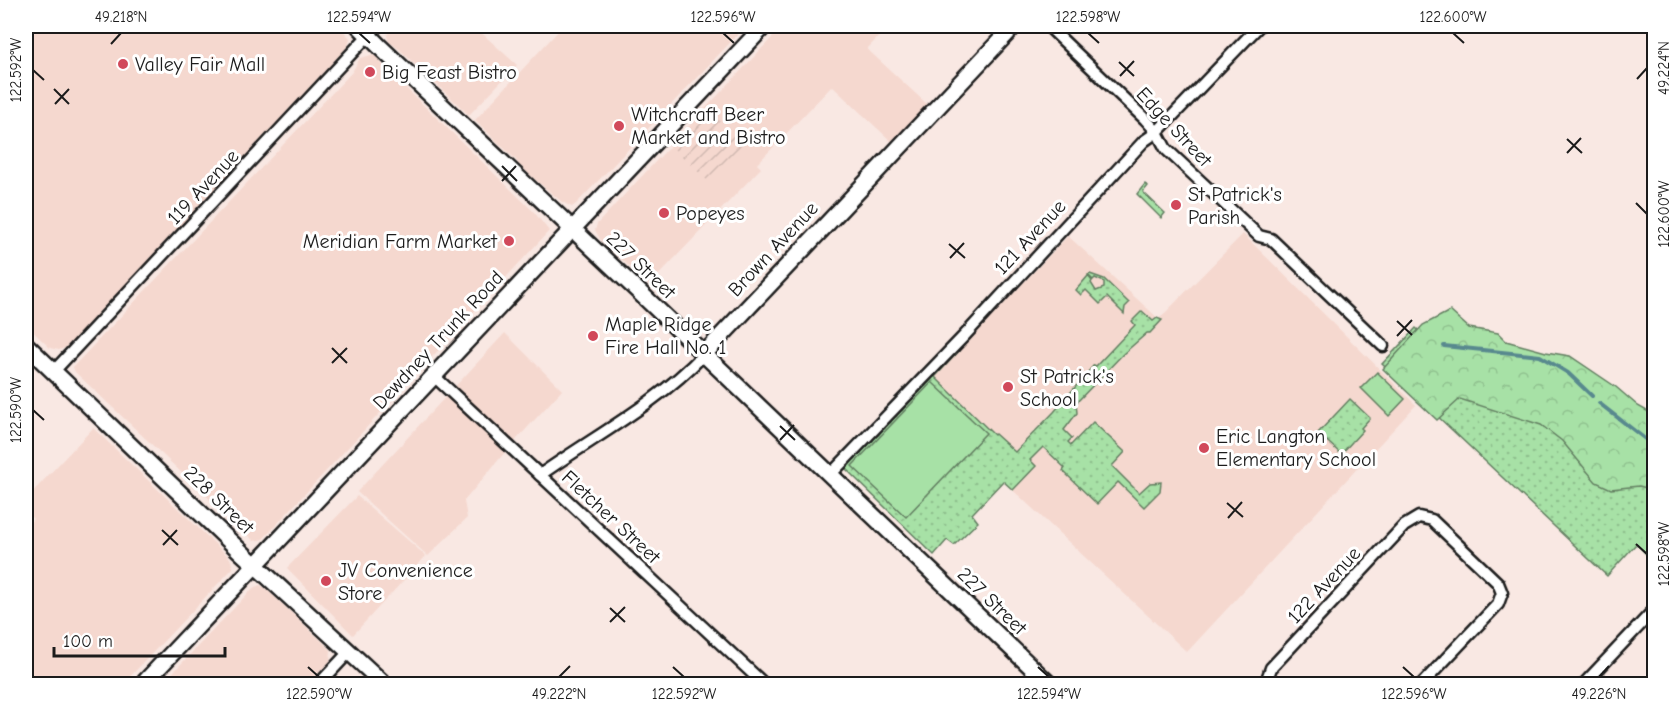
<svg xmlns="http://www.w3.org/2000/svg" width="1680" height="710" font-family="'Comic Neue',sans-serif">
<style>
.built{fill:#f5d8cf}
.industrial{fill:url(#industrial-furrows)}
.grass{fill:url(#grass-dots);stroke:#627e61;stroke-width:1.5}
.forest{fill:url(#forest-crowns);stroke:#627e61;stroke-width:1.5}
.garden{fill:#a7e1a6;stroke:#627e61;stroke-width:1.5}
.lines{fill:none;stroke-linecap:round;stroke-linejoin:round}
.stream{stroke:#58898e;stroke-width:4}
.street-casing{stroke:#1c1c1c;stroke-width:15}
.secondary-casing{stroke:#1c1c1c;stroke-width:20}
.street{stroke:#fff;stroke-width:10}
.secondary{stroke:#fff;stroke-width:15}
.ticks{fill:none;stroke:#1c1c1c;stroke-width:2}
.poi-dot{fill:#d1495b;stroke:#fff;stroke-width:2}
.labels{text-anchor:middle;dominant-baseline:central;stroke-width:6;stroke-linejoin:round;paint-order:stroke}
.poi-label{font-size:20px;fill:#1c1c1c;stroke:#fff;text-anchor:start}
.street-label{font-size:20px;fill:#1c1c1c;stroke:#fff}
.neatline{fill:none;stroke:#1c1c1c;stroke-width:2}
.ticks-label{font-size:15px;text-anchor:middle;fill:#1c1c1c}
</style>
<defs>
<pattern id="industrial-furrows" width="10" height="10" patternUnits="userSpaceOnUse" patternTransform="scale(1.5)"><rect width="10" height="10" fill="#f5d8cf"/><path d="M-1 1l2-2M0 10L10 0M9 11l2-2" fill="none" stroke="#d1b9b1"/></pattern>
<pattern id="grass-dots" width="8" height="8" patternUnits="userSpaceOnUse" patternTransform="scale(1.5)"><rect width="8" height="8" fill="#a7e1a6"/><path d="M2 2h.1M6 6h.1" fill="none" stroke="#8fc08e" stroke-width="1.8" stroke-linecap="round"/></pattern>
<pattern id="forest-crowns" width="20" height="18" patternUnits="userSpaceOnUse" patternTransform="scale(1.5)"><rect width="20" height="18" fill="#a7e1a6"/><path d="M2 6a3 3 0 1 1 6 0M12 15a3 3 0 1 1 6 0" fill="none" stroke="#8fc08e"/></pattern>
</defs>
<rect width="100%" height="100%" fill="#f9e8e3"/>
<filter id="ink" filterUnits="userSpaceOnUse"><feTurbulence type="fractalNoise" baseFrequency=".0167" numOctaves="2"/><feDisplacementMap in="SourceGraphic" scale="12" xChannelSelector="R" yChannelSelector="G"/><feConvolveMatrix kernelMatrix="1 2 1 2 8 2 1 2 1" color-interpolation-filters="sRGB"/></filter>
<g filter="url(#ink)">
<g class="built">
<polygon points="26,26 339,26 350,38 348,46 67,347 59,350 50,348 26,325"/>
<polygon points="390,26 474,26 517,65 469,115 399,49 389,42 387,36"/>
<polygon points="563,26 746,26 576,204 572,207 562,202 519,166 516,160 475,120"/>
<polygon points="783,26 889,26 867,49 928,105 892,142 832,86 757,164 761,168 649,285 600,239 595,230 597,224"/>
<polygon points="372,55 377,57 384,67 534,212 549,231 263,539 254,541 75,372 73,367 352,72 360,58"/>
<polygon points="1243,234 1416,405 1187,652 1003,481 935,554 847,469 1068,236 1159,319"/>
<polygon points="505,333 562,390 506,451 464,501 467,518 428,556 357,492"/>
<polygon points="93,428 230,558 233,568 123,684 41,684 26,669 26,527 33,519 26,512 26,499"/>
<polygon points="357,496 426,556 353,635 287,568"/>
<polygon points="260,585 265,588 331,650 330,661 308,684 162,684 253,588"/>
</g>
<polygon class="industrial" points="708,110 746,145 710,183 673,148"/>
<g class="grass">
<polygon points="1090,274 1104,279 1129,303 1125,307 1124,314 1107,297 1100,304 1086,290 1081,295 1076,290 1088,276 1092,281 1091,283 1096,291 1104,288 1104,282 1095,278 1093,280 1088,275"/>
<polygon points="1142,311 1153,321 1157,318 1162,320 1150,333 1147,333 1123,354 1076,403 1077,413 1064,430 1072,438 1068,442 1071,445 1093,422 1125,452 1112,466 1139,493 1150,483 1161,482 1160,491 1144,507 1118,482 1097,504 1063,471 1065,468 1043,447 1030,460 1036,466 1013,490 1003,481 972,514 978,522 954,545 947,540 934,555 846,469 847,465 957,349 959,351 935,377 994,435 995,434 1015,452 1054,412 1094,365 1096,366 1135,325 1132,321"/>
<polygon points="1416,328 1445,355 1654,468 1654,562 1636,544 1607,576 1382,364"/>
<polygon points="1350,399 1370,418 1361,428 1363,430 1341,454 1318,433"/>
</g>
<polygon class="forest" points="1450,311 1469,328 1498,333 1506,341 1546,352 1570,356 1616,387 1638,406 1654,415 1654,490 1639,486 1611,489 1596,482 1562,441 1541,425 1460,399 1437,420 1383,369 1423,325"/>
<g class="garden">
<polygon points="1145,184 1148,186 1143,192 1165,213 1161,218 1137,194"/>
<polygon points="1377,372 1405,399 1389,416 1361,388"/>
<polygon points="932,382 986,433 906,517 852,466"/>
</g>
<g class="lines">
<g class="stream">
<polyline points="1444,346 1540,356 1568,373 1592,396"/>
<polyline points="1599,403 1654,446"/>
</g>
<g class="street-casing">
<g id="street">
<polyline points="1048,26 1145,119 1157,132 1166,149 1259,236 1271,239 1383,346"/>
<polyline points="54,371 377,26"/>
<polyline points="434,376 764,684"/>
<path d="M540,475C595,436 657,404 704,354"/>
<polyline points="830,475 965,335 1144,141 1157,132 1259,26"/>
<polyline points="26,681 29,684"/>
<polyline points="319,684 349,652"/>
<polyline points="1269,684 1267,679 1271,668 1404,526 1419,517 1432,520 1498,583 1502,593 1498,604 1422,684"/>
<polyline points="1584,684 1654,610"/>
</g>
</g>
<g class="secondary-casing">
<g id="secondary">
<polyline points="359,26 381,48 636,289 1049,684"/>
<polyline points="26,345 240,551 384,684"/>
<polyline points="704,354 1014,26"/>
<polyline points="143,684 764,26"/>
</g>
</g>
<use href="#street" class="street"/>
<use href="#secondary" class="secondary"/>
</g>
</g>
<path class="ticks" d="M359,33L370,43M723,33L734,43M1088,33L1099,43M1453,33L1464,43M111,44L121,33M1119,62L1134,76M33,70L44,80M1120,76L1134,61M1637,79L1647,68M54,89L69,104M55,104L69,89M1567,139L1582,153M1567,153L1581,138M502,166L517,181M502,181L516,166M1636,203L1647,214M949,244L965,258M950,258L964,243M1397,321L1412,335M1397,336L1412,320M332,348L347,363M332,363L347,348M33,410L44,420M780,426L795,440M780,440L794,425M1227,503L1243,517M1228,518L1242,502M162,530L178,545M1636,544L1647,554M163,545L177,530M610,608L625,622M610,622L625,607M308,667L319,677M673,667L684,677M1038,667L1049,677M1403,667L1414,677M559,677L570,666M1599,677L1609,666"/>
<g class="poi-dot">
<circle cx="123" cy="64" r="6"/>
<circle cx="370" cy="72" r="6"/>
<circle cx="619" cy="126" r="6"/>
<circle cx="1176" cy="205" r="6"/>
<circle cx="664" cy="213" r="6"/>
<circle cx="509" cy="241" r="6"/>
<circle cx="593" cy="336" r="6"/>
<circle cx="1008" cy="387" r="6"/>
<circle cx="1204" cy="448" r="6"/>
<circle cx="326" cy="581" r="6"/>
</g>
<g class="labels">
<g class="poi-label">
<text x="135" y="64">Valley Fair Mall</text>
<text x="382" y="72">Big Feast Bistro</text>
<text x="631" y="114">Witchcraft Beer<tspan x="631" dy="23">Market and Bistro</tspan></text>
<text x="1188" y="194">St Patrick's<tspan x="1188" dy="23">Parish</tspan></text>
<text x="676" y="213">Popeyes</text>
<text x="497" y="241" text-anchor="end">Meridian Farm Market</text>
<text x="605" y="324">Maple Ridge<tspan x="605" dy="23">Fire Hall No. 1</tspan></text>
<text x="1020" y="376">St Patrick's<tspan x="1020" dy="23">School</tspan></text>
<text x="1216" y="436">Eric Langton<tspan x="1216" dy="23">Elementary School</tspan></text>
<text x="338" y="570">JV Convenience<tspan x="338" dy="23">Store</tspan></text>
</g>
<g class="street-label">
<text transform="translate(1174 127) rotate(47)">Edge Street</text>
<text transform="translate(203 187) rotate(-47)">119 Avenue</text>
<text transform="translate(1030 237) rotate(-47)">121 Avenue</text>
<text transform="translate(773 249) rotate(-47)">Brown Avenue</text>
<text transform="translate(641 265) rotate(44)">227 Street</text>
<text transform="translate(438 340) rotate(-47)">Dewdney Trunk Road</text>
<text transform="translate(219 500) rotate(44)">228 Street</text>
<text transform="translate(611 517) rotate(43)">Fletcher Street</text>
<text transform="translate(1324 585) rotate(-47)">122 Avenue</text>
<text transform="translate(992 601) rotate(44)">227 Street</text>
</g>
</g>
<rect width="1680" height="710" fill="none" stroke="#fff" stroke-width="66"/>
<path d="M54 647v9h171v-9" fill="none" stroke="#1c1c1c" stroke-width="3"/>
<text x="63" y="647" font-size="18" fill="#1c1c1c" stroke="#ffffff" stroke-width="4.5" paint-order="stroke">100 m</text>
<rect x="33" y="33" width="1614" height="644" class="neatline"/>
<g class="ticks-label">
<text x="121" y="22">49.218°N</text>
<text x="359" y="22">122.594°W</text>
<text x="723" y="22">122.596°W</text>
<text x="1088" y="22">122.598°W</text>
<text x="1453" y="22">122.600°W</text>
<text transform="translate(1664 68) rotate(-90)" y="5">49.224°N</text>
<text transform="translate(16 70) rotate(-90)" y="5">122.592°W</text>
<text transform="translate(1664 214) rotate(-90)" y="5">122.600°W</text>
<text transform="translate(16 410) rotate(-90)" y="5">122.590°W</text>
<text transform="translate(1664 554) rotate(-90)" y="5">122.598°W</text>
<text x="319" y="699">122.590°W</text>
<text x="559" y="699">49.222°N</text>
<text x="684" y="699">122.592°W</text>
<text x="1049" y="699">122.594°W</text>
<text x="1414" y="699">122.596°W</text>
<text x="1599" y="699">49.226°N</text>
</g>
</svg>
